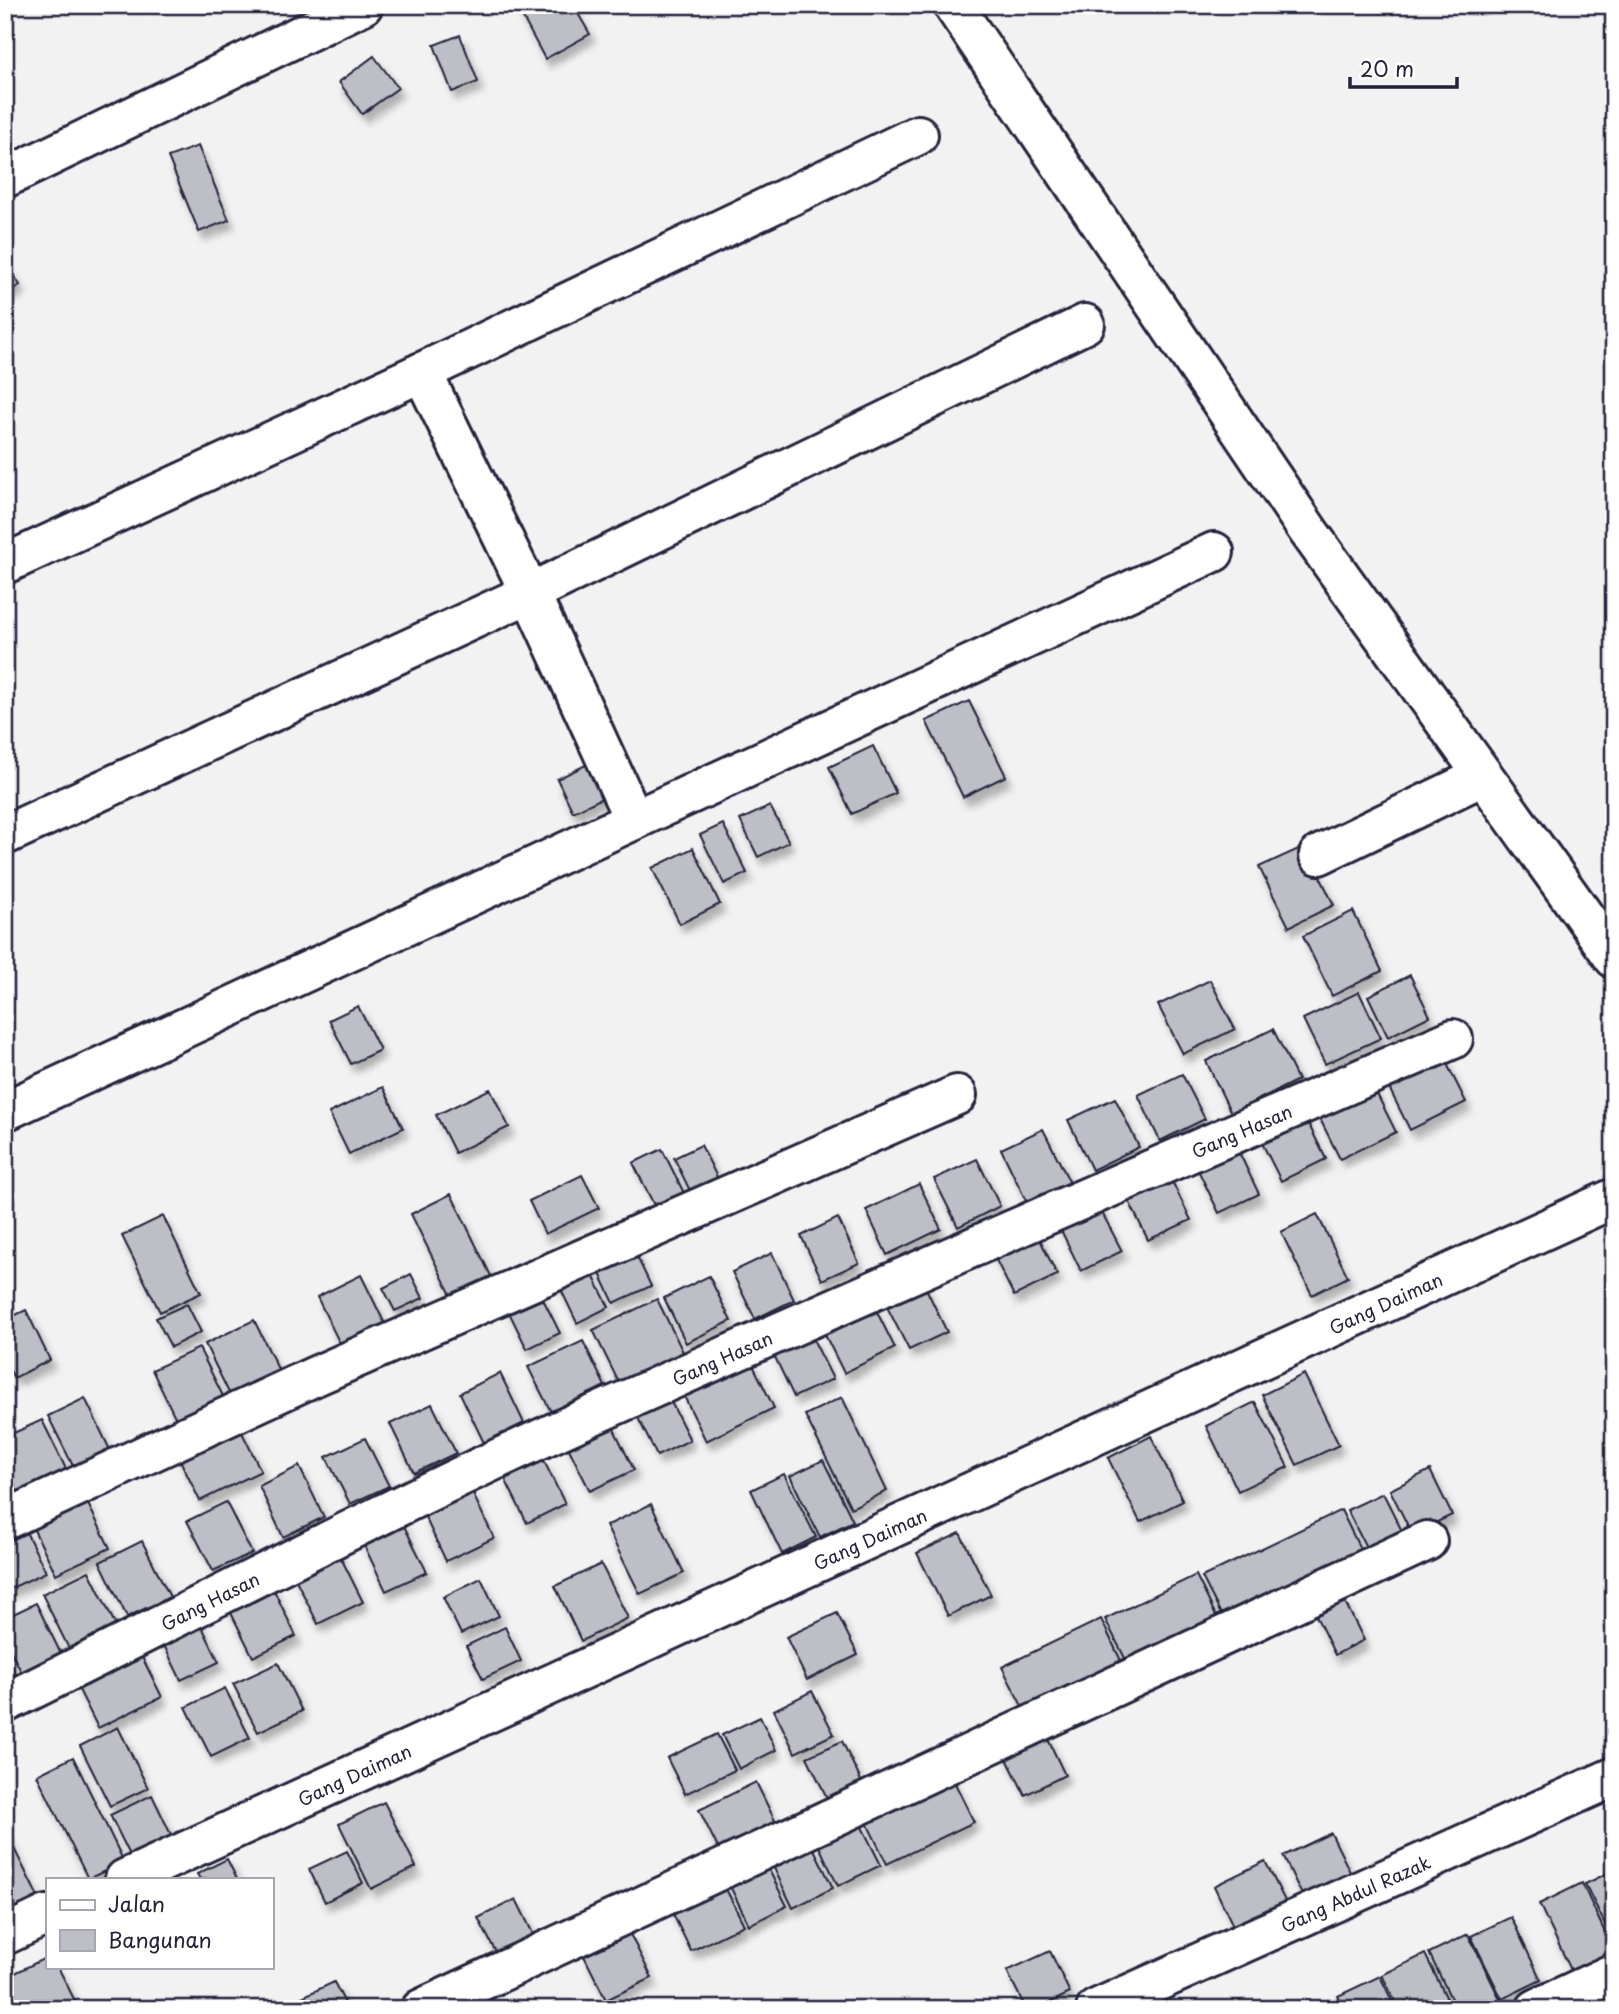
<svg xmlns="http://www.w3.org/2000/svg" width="1619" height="2014" font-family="'Playpen Sans',sans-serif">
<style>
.building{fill:#bebec6;stroke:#22223b;stroke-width:2;filter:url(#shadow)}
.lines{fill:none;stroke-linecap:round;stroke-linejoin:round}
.minor-casing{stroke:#22223b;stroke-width:44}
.minor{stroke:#fff;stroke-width:38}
.labels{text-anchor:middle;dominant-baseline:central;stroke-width:5;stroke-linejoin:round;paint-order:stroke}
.street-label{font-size:18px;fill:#22223b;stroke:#fff}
</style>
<defs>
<filter id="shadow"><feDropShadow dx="4.5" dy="8" stdDeviation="3.5" flood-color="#0004"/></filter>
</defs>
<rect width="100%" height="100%" fill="#f2f2f3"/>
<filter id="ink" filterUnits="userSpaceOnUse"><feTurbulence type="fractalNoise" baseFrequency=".0143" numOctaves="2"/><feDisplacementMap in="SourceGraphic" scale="14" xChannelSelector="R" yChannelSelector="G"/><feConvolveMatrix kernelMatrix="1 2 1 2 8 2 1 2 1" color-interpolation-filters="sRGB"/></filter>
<g filter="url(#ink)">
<g class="building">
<polygon points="516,5 573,5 590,34 545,59"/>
<polygon points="460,35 478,82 452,92 434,45"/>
<polygon points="374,56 398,88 362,114 339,82"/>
<polygon points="198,146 229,220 199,232 168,157"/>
<polygon points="5,263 20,285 5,295"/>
<polygon points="969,701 1006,776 963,797 926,721"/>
<polygon points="873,746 896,793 852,814 829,767"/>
<polygon points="598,759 615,792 573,812 557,779"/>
<polygon points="770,806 789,842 758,857 740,820"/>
<polygon points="723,824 747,873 724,884 700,835"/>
<polygon points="1305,846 1334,905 1289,927 1259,867"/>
<polygon points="693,848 720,904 680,924 652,868"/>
<polygon points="1353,911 1382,971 1332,996 1303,936"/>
<polygon points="1410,975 1430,1016 1388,1037 1368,996"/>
<polygon points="1210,980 1235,1029 1183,1054 1158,1005"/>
<polygon points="1359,992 1381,1038 1325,1064 1303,1019"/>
<polygon points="358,1006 380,1050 351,1064 329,1020"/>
<polygon points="1273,1029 1298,1080 1231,1113 1206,1061"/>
<polygon points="1443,1056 1466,1102 1410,1130 1387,1084"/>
<polygon points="1182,1074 1205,1119 1160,1141 1138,1095"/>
<polygon points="1371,1082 1396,1132 1340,1159 1315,1109"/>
<polygon points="383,1087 403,1128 349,1154 329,1113"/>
<polygon points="490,1089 509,1127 455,1153 436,1115"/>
<polygon points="1115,1098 1139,1147 1092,1170 1068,1120"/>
<polygon points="1303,1113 1326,1159 1281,1181 1258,1135"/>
<polygon points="1043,1129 1070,1183 1027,1203 1001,1149"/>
<polygon points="701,1145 722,1187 695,1201 674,1158"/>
<polygon points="1236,1146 1259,1194 1219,1213 1196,1166"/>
<polygon points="662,1149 685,1195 656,1209 633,1163"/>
<polygon points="977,1159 1000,1206 958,1227 934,1179"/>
<polygon points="1168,1173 1191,1220 1148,1240 1125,1193"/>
<polygon points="582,1175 599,1208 545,1234 529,1201"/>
<polygon points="919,1184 941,1229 887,1255 866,1210"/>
<polygon points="451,1194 491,1276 451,1295 411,1214"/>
<polygon points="1096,1201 1122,1251 1081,1271 1056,1220"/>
<polygon points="1317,1214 1348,1277 1312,1295 1281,1232"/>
<polygon points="163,1216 201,1293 160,1312 122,1236"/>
<polygon points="838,1218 859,1263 822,1280 801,1236"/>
<polygon points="1035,1229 1057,1275 1014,1296 991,1250"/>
<polygon points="631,1244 651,1286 614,1303 594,1261"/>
<polygon points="772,1253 794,1300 755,1319 732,1272"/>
<polygon points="585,1260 609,1307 577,1323 554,1275"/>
<polygon points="411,1274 423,1298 395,1311 383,1288"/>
<polygon points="361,1275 386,1326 342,1348 317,1297"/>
<polygon points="709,1276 731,1321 686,1343 664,1298"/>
<polygon points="922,1280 947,1332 909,1350 883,1299"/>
<polygon points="536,1285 560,1333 527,1349 503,1300"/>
<polygon points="657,1299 684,1354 620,1385 593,1330"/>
<polygon points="187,1304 201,1332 171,1347 156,1318"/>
<polygon points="874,1306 895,1348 844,1373 823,1331"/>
<polygon points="26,1310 50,1360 14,1378 5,1362 5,1320"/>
<polygon points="254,1320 279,1371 230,1395 205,1344"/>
<polygon points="811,1335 833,1379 794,1397 773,1353"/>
<polygon points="583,1341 605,1386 551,1412 528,1367"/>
<polygon points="199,1348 224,1398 177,1421 152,1370"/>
<polygon points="751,1361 774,1408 706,1441 683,1394"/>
<polygon points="500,1373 524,1423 484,1443 460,1393"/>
<polygon points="1304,1374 1339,1445 1297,1465 1262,1395"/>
<polygon points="668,1396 690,1440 657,1456 635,1412"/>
<polygon points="842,1397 887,1491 851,1508 805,1415"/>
<polygon points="85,1398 112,1454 76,1472 48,1416"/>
<polygon points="1255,1402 1288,1467 1238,1491 1206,1426"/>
<polygon points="432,1404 456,1453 414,1473 390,1424"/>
<polygon points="609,1419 634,1470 590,1491 565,1441"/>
<polygon points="42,1420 69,1475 21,1499 5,1466 5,1437"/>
<polygon points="237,1422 261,1471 200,1501 176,1452"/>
<polygon points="1151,1436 1183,1501 1140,1522 1108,1458"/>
<polygon points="365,1438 389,1486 350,1504 326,1457"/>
<polygon points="823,1460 853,1521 820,1537 790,1476"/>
<polygon points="544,1461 565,1504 527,1523 505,1479"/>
<polygon points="299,1466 324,1517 283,1537 259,1486"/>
<polygon points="1430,1470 1452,1515 1412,1534 1390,1490"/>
<polygon points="784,1474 816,1537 782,1554 751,1490"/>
<polygon points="5,1479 15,1498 5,1503"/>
<polygon points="472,1492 494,1538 446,1561 424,1515"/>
<polygon points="1383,1493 1405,1537 1369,1553 1347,1510"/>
<polygon points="86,1500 110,1548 56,1574 32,1526"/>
<polygon points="226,1502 252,1553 213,1571 187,1521"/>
<polygon points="651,1504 684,1573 640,1594 606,1526"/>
<polygon points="1341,1510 1364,1557 1226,1624 1202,1577"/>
<polygon points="401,1520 427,1572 386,1591 361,1539"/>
<polygon points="23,1526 46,1572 5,1591 5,1535"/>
<polygon points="960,1533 991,1595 948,1616 917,1553"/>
<polygon points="142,1541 170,1597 127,1617 100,1562"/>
<polygon points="337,1550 363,1602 318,1624 292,1572"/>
<polygon points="601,1564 628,1618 581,1641 555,1586"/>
<polygon points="89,1571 120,1634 73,1657 42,1594"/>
<polygon points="1196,1575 1219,1622 1129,1666 1105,1619"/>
<polygon points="481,1578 499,1616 461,1634 443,1597"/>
<polygon points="270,1582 296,1636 253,1657 226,1603"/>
<polygon points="1344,1600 1364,1640 1335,1655 1315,1614"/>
<polygon points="36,1603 63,1658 24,1677 5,1640 5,1618"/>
<polygon points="195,1612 219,1662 181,1680 157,1631"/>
<polygon points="837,1613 858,1655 807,1680 786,1637"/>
<polygon points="1101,1619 1124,1667 1026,1714 1002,1667"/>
<polygon points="505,1627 521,1661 483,1679 466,1646"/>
<polygon points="5,1653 15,1673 5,1678"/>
<polygon points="140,1653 162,1697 98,1728 76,1684"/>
<polygon points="278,1663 302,1711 258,1732 233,1684"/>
<polygon points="225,1688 250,1738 211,1757 186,1707"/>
<polygon points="812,1691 834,1734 795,1753 774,1710"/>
<polygon points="760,1717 776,1750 739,1769 722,1735"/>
<polygon points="118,1727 148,1788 110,1806 80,1746"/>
<polygon points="1044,1731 1065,1775 1025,1795 1003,1751"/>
<polygon points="717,1734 735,1770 685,1794 667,1758"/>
<polygon points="842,1741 864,1787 830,1804 807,1757"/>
<polygon points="73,1757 124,1862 88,1879 37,1775"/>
<polygon points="950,1773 974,1822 887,1864 863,1815"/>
<polygon points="756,1782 779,1829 722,1856 699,1810"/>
<polygon points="152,1795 176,1845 135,1865 110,1815"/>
<polygon points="384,1802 416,1867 371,1889 339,1824"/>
<polygon points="859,1821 881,1865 838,1886 817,1842"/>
<polygon points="5,1830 40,1901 5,1917"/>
<polygon points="1331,1833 1353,1878 1305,1901 1283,1856"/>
<polygon points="812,1845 833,1888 793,1908 772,1864"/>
<polygon points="347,1851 363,1883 325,1902 309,1869"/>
<polygon points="227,1859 237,1879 200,1879 197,1874"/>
<polygon points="1265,1861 1287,1905 1235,1930 1214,1886"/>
<polygon points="766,1864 787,1906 749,1925 728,1882"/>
<polygon points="1614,1870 1614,1942 1585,1884"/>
<polygon points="723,1883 744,1925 691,1951 670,1908"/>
<polygon points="1582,1883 1614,1952 1572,1972 1539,1904"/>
<polygon points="516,1899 538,1944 501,1962 478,1918"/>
<polygon points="1511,1917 1541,1980 1502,1999 1471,1936"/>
<polygon points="630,1934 652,1978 606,2000 584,1956"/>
<polygon points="1468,1934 1505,2009 1456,2009 1429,1953"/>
<polygon points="1050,1951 1070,1993 1037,2009 1026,2009 1007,1971"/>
<polygon points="1425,1954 1452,2009 1399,2009 1382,1975"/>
<polygon points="47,1957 47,1967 58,1967 79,2009 20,2009 5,1978"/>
<polygon points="1380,1976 1396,2009 1344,2009 1338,1996"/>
<polygon points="334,1982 348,2009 287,2009 285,2005"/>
<polygon points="1335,2001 1339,2009 1318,2009"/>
</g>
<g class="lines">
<g class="minor-casing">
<g id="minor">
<polyline points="953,5 1309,532 1614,958"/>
<polyline points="5,178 363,5"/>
<polyline points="422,372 530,593 634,820"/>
<polyline points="5,564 422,372 918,135"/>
<polyline points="5,835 530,593 1085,324"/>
<polyline points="1319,855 1483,776"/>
<polyline points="5,1111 1214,552"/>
<polyline points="5,1520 313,1377 957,1095"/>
<path id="s1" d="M5,1703C194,1610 381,1511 573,1424C865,1293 1159,1166 1453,1039"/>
<path id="s2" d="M125,1879L1614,1198"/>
<polyline points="5,1935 47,1915"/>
<polyline points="421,2009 1427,1541"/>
<path id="s3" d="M1096,2009L1614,1777"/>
<polyline points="1536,2009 1614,1973"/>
</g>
</g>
<use href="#minor" class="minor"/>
</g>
</g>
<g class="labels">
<g class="street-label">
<text stroke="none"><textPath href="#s1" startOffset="1363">Gang Hasan</textPath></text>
<text stroke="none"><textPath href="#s2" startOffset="1386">Gang Daiman</textPath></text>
<text stroke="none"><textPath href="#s1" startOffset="796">Gang Hasan</textPath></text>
<text stroke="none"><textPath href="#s2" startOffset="819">Gang Daiman</textPath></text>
<text stroke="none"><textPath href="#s1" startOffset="229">Gang Hasan</textPath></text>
<text stroke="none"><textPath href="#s2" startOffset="252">Gang Daiman</textPath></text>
<text stroke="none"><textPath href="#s3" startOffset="284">Gang Abdul Razak</textPath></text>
</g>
</g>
<rect width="1619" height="2014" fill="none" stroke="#fff" stroke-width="28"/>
<rect x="14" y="14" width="1591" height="1986" fill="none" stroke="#22223b" stroke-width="2.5" filter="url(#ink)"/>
<rect x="46" y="1878" width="228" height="91" fill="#ffffff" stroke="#a7a7b1" stroke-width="2"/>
<rect x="60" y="1900" width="35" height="10" fill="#ffffff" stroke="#a7a7b1" stroke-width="2"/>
<text x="108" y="1912" font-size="21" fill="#22223b">Jalan</text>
<rect x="60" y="1930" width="35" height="21" fill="#bebec6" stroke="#a7a7b1" stroke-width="2"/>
<text x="108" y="1948" font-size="21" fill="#22223b">Bangunan</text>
<path d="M1350 77v10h107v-10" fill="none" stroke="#22223b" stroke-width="3.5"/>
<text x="1360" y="77" font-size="21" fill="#22223b" stroke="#ffffff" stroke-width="5" paint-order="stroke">20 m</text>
</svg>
